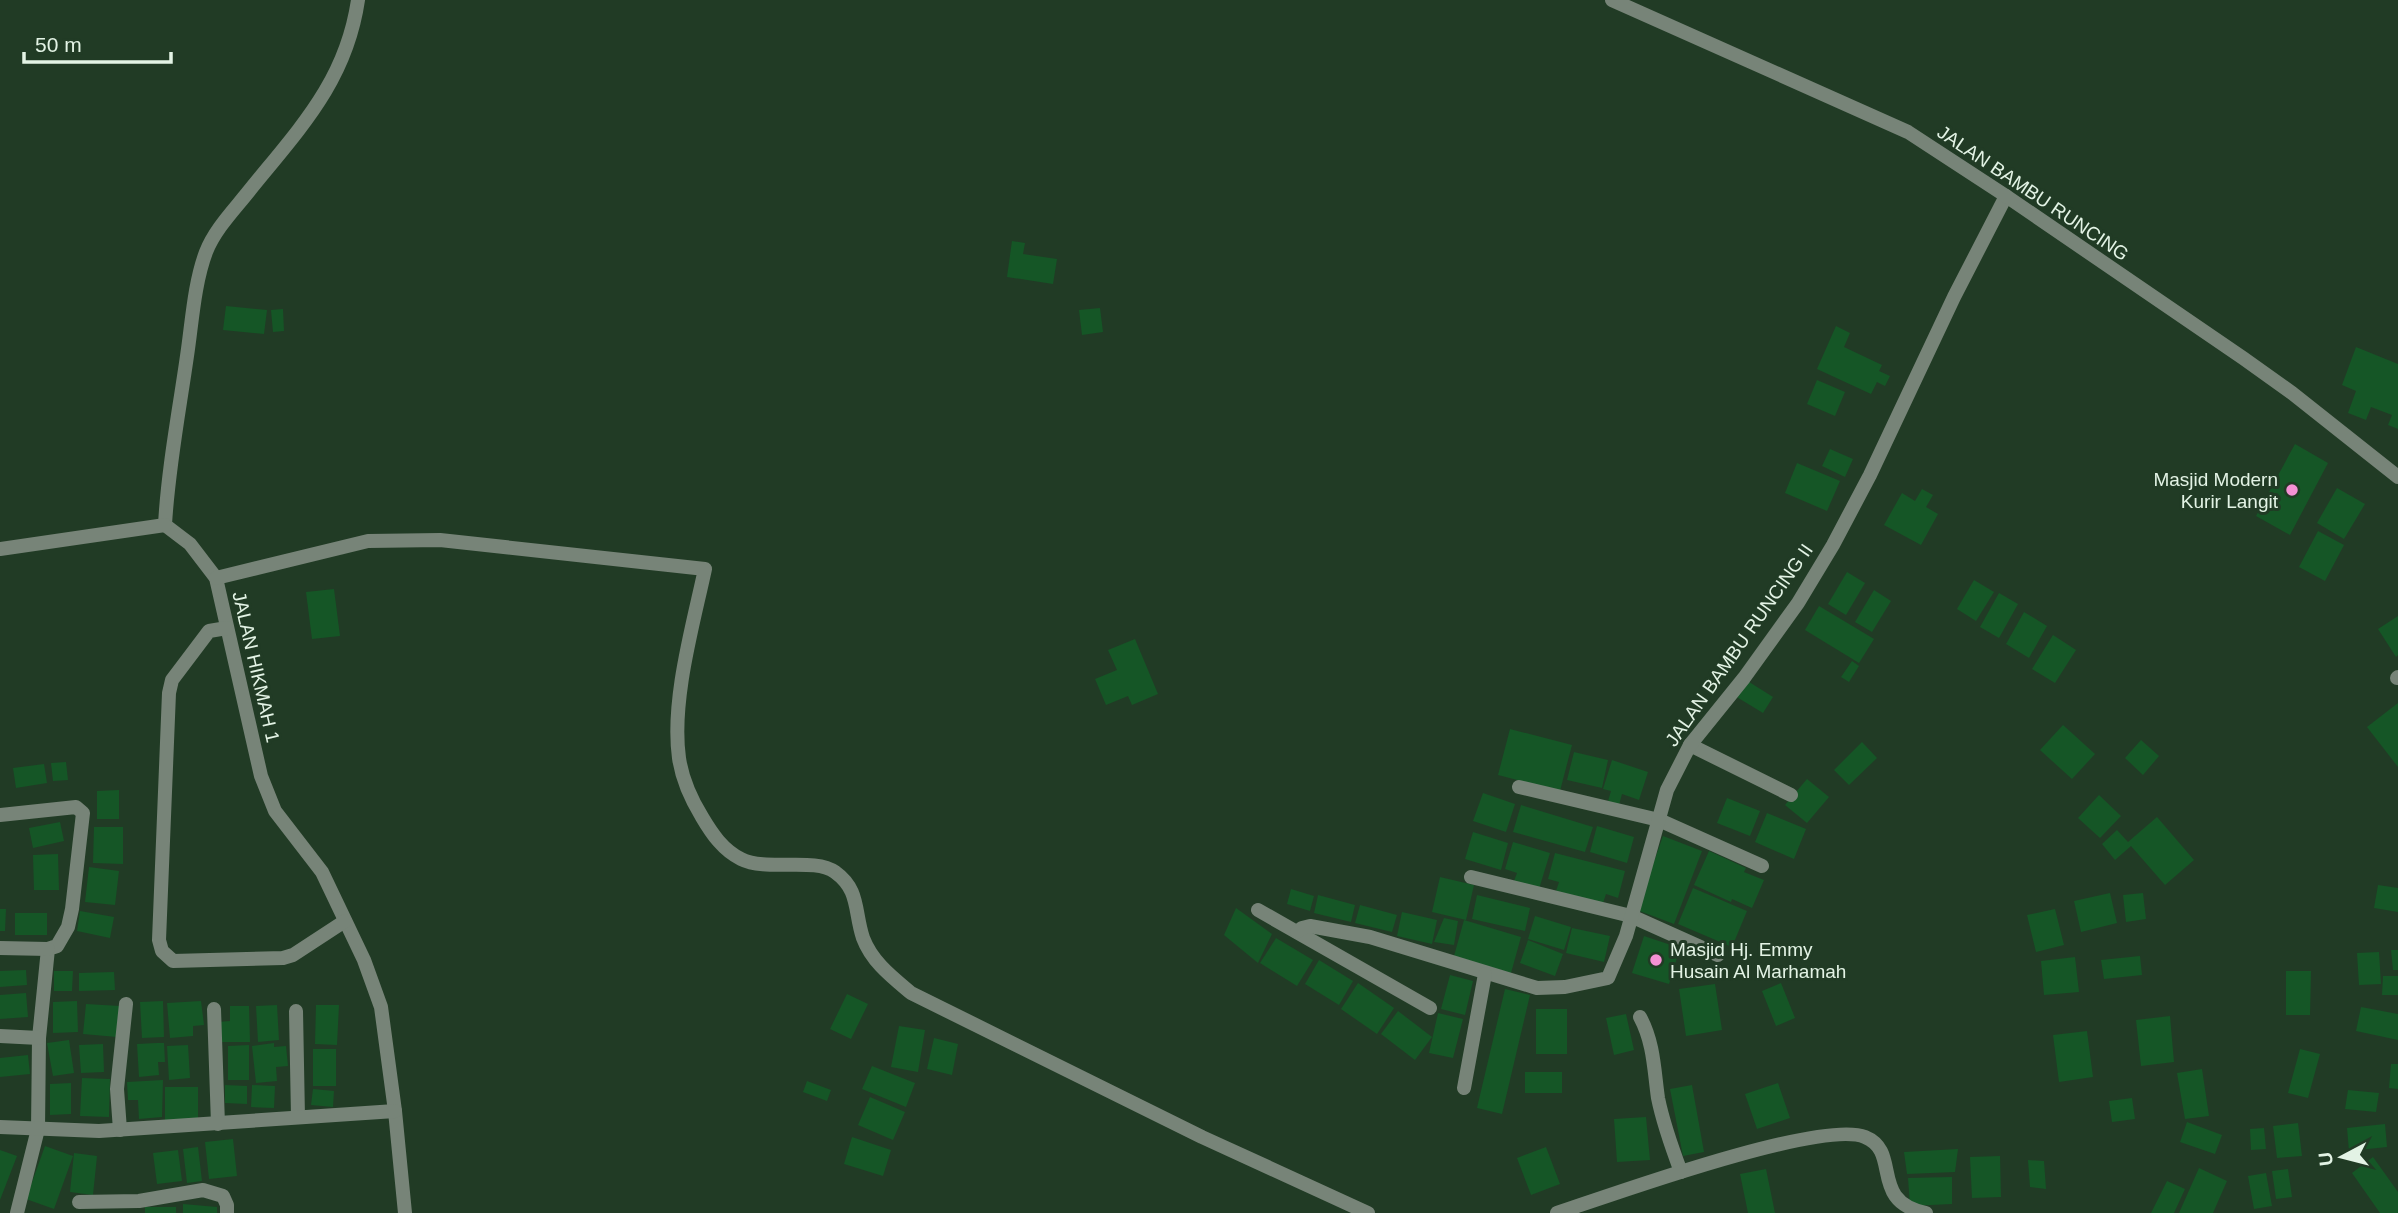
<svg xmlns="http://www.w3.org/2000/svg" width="2398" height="1213" font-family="Helvetica,sans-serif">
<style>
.building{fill:#155626}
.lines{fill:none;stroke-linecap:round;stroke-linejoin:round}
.minor{stroke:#778478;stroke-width:14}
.tertiary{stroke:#778478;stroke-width:14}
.poi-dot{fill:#f491d4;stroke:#213b25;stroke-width:2.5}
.labels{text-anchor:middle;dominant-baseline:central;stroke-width:6;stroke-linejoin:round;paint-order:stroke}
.street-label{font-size:19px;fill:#e3f3e5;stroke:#213b25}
.poi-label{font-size:19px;fill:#e3f3e5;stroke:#213b25;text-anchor:end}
</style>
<rect width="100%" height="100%" fill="#213b25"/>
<g class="building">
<polygon points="1012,241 1025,243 1023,254 1057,259 1053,284 1007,277"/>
<polygon points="226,306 267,310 264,334 223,330"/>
<polygon points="1100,308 1103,332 1082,335 1079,310"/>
<polygon points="283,309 284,331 273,332 271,310"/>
<polygon points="1836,326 1850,333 1844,347 1882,365 1879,371 1890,376 1885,386 1877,382 1871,394 1817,369"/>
<polygon points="2356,347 2398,364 2398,429 2388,425 2392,415 2371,407 2366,420 2348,413 2356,391 2342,385"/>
<polygon points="1817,380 1845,392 1835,416 1807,404"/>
<polygon points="2295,444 2328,463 2290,535 2256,516"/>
<polygon points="1830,449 1853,459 1845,477 1822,466"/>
<polygon points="1797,463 1840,481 1827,511 1785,493"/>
<polygon points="2337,488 2365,504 2344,539 2317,523"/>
<polygon points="1922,489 1933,495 1926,507 1938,514 1921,545 1884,525 1902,493 1915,501"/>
<polygon points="2318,531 2344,545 2325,581 2299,567"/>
<polygon points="1847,572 1865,583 1846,615 1828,604"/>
<polygon points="1974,580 1994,592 1976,621 1957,609"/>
<polygon points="334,589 340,636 312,639 306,592"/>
<polygon points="1874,590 1891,601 1872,632 1855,622"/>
<polygon points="1999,593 2018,604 1999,638 1980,627"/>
<polygon points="1819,606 1874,639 1859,663 1805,630"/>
<polygon points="2024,612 2047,626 2029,658 2006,644"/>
<polygon points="2398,616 2398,655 2396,657 2378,629"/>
<polygon points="2053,635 2076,650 2055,683 2032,669"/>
<polygon points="1135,639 1158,694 1132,705 1128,696 1106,705 1095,679 1117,670 1108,650"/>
<polygon points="1852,661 1859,666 1849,682 1841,677"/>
<polygon points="1746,680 1773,697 1763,713 1735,696"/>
<polygon points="2398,703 2398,767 2367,727"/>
<polygon points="2063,725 2095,754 2072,779 2040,750"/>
<polygon points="1510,729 1572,745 1560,791 1498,775"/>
<polygon points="2141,740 2159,756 2143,775 2125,758"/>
<polygon points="1862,742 1877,758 1849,785 1834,770"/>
<polygon points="1574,752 1608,760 1602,788 1567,780"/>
<polygon points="1612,760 1648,772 1639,800 1622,794 1619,805 1608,801 1611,791 1603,789"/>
<polygon points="66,762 68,780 53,781 51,763"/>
<polygon points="44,764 47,783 16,788 13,768"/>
<polygon points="1807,779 1829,797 1807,823 1785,805"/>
<polygon points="119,790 119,819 97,819 97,791"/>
<polygon points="1483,793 1515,804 1506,832 1473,821"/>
<polygon points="2099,795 2121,816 2100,838 2078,818"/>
<polygon points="1727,798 1760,811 1750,836 1717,823"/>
<polygon points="1521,805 1593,827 1585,852 1513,832"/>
<polygon points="1767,813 1806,829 1794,859 1755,842"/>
<polygon points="2157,817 2194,860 2165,885 2131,846 2115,860 2102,844 2117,830 2128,842"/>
<polygon points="60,822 64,841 33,848 29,828"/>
<polygon points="1597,826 1634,837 1627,863 1590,852"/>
<polygon points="94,827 123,827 123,864 93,863"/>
<polygon points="1473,832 1508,843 1501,870 1465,859"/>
<polygon points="1663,836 1702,851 1674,924 1637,910"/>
<polygon points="1513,842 1550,853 1539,889 1514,881 1517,873 1505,869"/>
<polygon points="1709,851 1746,868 1744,872 1764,880 1752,908 1732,899 1731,902 1694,885"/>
<polygon points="1555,853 1625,871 1618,898 1606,894 1603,903 1556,891 1559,882 1548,879"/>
<polygon points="58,854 59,890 34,890 33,855"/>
<polygon points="89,867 119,871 115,905 85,902"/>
<polygon points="1440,877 1474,885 1466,920 1432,912"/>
<polygon points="2378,885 2398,888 2398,912 2374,908"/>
<polygon points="1693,888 1747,911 1732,947 1678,924"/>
<polygon points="1291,889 1314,896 1310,911 1287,904"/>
<polygon points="2110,893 2117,923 2081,932 2074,901"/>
<polygon points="2143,893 2146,919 2126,922 2123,895"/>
<polygon points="1318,895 1355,905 1351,922 1314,913"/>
<polygon points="1477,895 1530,908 1525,931 1472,919"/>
<polygon points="1360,905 1397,915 1392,932 1355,923"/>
<polygon points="1236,908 1272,934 1258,963 1224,935"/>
<polygon points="0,909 6,909 5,931 0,931"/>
<polygon points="2055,909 2064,945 2036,952 2027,915"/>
<polygon points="80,911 114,917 110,938 77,931"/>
<polygon points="1402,912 1437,920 1432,944 1397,936"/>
<rect x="15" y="913" width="32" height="22"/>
<polygon points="1535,916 1571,927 1564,950 1528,939"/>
<polygon points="1444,918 1458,921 1454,945 1434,942"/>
<polygon points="1464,920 1521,937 1511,973 1454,956"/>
<polygon points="1572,928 1610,936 1604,962 1566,953"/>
<polygon points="1644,936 1680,948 1669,984 1632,973"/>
<polygon points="1276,938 1313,960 1297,986 1260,963"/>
<polygon points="1528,940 1563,954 1555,976 1520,963"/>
<polygon points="2391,950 2398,950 2398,970 2393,970"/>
<polygon points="2379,952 2381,984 2359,985 2357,953"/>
<polygon points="2140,956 2142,975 2104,979 2101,960"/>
<polygon points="2075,957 2079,992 2044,995 2041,961"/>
<polygon points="1319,960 1353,981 1339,1005 1305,984"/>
<polygon points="26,970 27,985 0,987 0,971"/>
<polygon points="54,971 73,971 72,991 54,991"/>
<polygon points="2286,971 2311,971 2310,1015 2286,1015"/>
<polygon points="114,972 115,990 79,991 79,973"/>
<polygon points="1450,975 1473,981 1465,1015 1441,1009"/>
<polygon points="2383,976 2398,976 2398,995 2382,995"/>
<polygon points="1358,983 1394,1008 1377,1034 1341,1009"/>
<polygon points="1781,983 1795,1018 1776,1026 1762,991"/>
<polygon points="1715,984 1722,1030 1686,1036 1679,989"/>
<polygon points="1505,989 1530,995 1502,1114 1477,1108"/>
<polygon points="26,993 28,1017 0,1019 0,995"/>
<polygon points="847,994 868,1004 851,1039 830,1029"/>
<polygon points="77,1001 78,1032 53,1033 53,1002"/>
<polygon points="163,1001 164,1037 142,1038 140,1002"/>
<polygon points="201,1001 204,1025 193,1026 193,1036 170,1038 167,1003"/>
<polygon points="86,1004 120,1006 117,1037 83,1034"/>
<polygon points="277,1005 279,1040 258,1042 256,1006"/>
<polygon points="316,1005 339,1005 337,1045 315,1044"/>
<polygon points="230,1006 249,1006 250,1042 218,1042 218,1022 230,1021"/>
<polygon points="2361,1007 2398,1014 2398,1040 2356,1031"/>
<rect x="1536" y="1009" width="31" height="45"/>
<polygon points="1398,1011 1432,1037 1415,1060 1381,1034"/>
<polygon points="1438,1013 1463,1019 1453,1058 1429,1053"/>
<polygon points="1626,1014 1634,1050 1614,1055 1606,1018"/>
<polygon points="2170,1016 2174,1062 2141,1066 2136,1020"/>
<polygon points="899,1026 925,1030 918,1072 891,1067"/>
<polygon points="2087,1031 2093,1077 2059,1082 2053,1035"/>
<polygon points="934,1038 958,1044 952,1075 927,1069"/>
<polygon points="69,1040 74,1073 53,1076 47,1043"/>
<polygon points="157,1043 164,1043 165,1062 158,1062 159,1075 139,1077 137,1044"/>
<polygon points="274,1043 274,1047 286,1046 288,1066 276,1067 277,1081 256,1083 252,1046"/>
<polygon points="103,1044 104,1072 81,1073 79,1045"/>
<polygon points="188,1045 190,1078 169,1080 167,1046"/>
<polygon points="249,1045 249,1080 228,1080 228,1046"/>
<rect x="313" y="1049" width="23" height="37"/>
<polygon points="2300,1049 2320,1054 2308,1098 2288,1093"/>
<polygon points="28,1055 30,1074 0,1077 0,1058"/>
<polygon points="2391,1064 2398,1064 2398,1089 2389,1088"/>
<polygon points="872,1066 915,1083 906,1107 862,1089"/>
<polygon points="2202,1069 2209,1116 2185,1119 2177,1073"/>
<rect x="1525" y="1072" width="37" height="21"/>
<polygon points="82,1078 110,1079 109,1117 80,1116"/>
<polygon points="163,1080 162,1117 139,1119 138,1100 128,1100 127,1082"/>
<polygon points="807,1081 831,1090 827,1101 803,1092"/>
<polygon points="71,1083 71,1114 50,1115 50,1084"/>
<polygon points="1778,1083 1790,1118 1757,1129 1745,1094"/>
<polygon points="225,1085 247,1086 247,1104 225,1103"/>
<polygon points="252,1085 275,1086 274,1108 251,1107"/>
<polygon points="1692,1085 1704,1152 1683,1156 1670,1089"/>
<rect x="165" y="1087" width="33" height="36"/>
<polygon points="313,1089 334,1091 333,1107 311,1105"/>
<polygon points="2348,1090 2379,1093 2376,1112 2345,1109"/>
<polygon points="870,1097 905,1112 893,1140 858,1125"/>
<polygon points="2132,1098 2135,1119 2112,1122 2109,1101"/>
<polygon points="1646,1117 1650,1160 1617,1162 1614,1119"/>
<polygon points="2187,1122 2222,1135 2215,1154 2180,1142"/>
<polygon points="2298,1123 2302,1156 2277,1158 2273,1126"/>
<polygon points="2385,1124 2387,1147 2349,1151 2347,1128"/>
<polygon points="2264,1128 2266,1149 2251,1150 2250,1129"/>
<polygon points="852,1137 891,1150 883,1176 844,1164"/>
<polygon points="233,1139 237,1176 209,1179 205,1142"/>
<polygon points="45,1146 73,1156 54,1209 26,1199"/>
<polygon points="198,1147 202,1181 187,1183 183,1149"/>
<polygon points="1546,1147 1560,1184 1531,1195 1517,1158"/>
<polygon points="1958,1149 1955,1172 1907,1174 1904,1152"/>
<polygon points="0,1150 17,1156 0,1200"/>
<polygon points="178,1150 182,1181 157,1184 153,1153"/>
<polygon points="74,1153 97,1156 93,1195 70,1192"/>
<polygon points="2000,1156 2001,1197 1972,1198 1970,1157"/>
<polygon points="2373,1157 2398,1192 2398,1213 2380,1213 2352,1173"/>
<polygon points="2028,1160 2044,1161 2046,1189 2030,1187"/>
<polygon points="2199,1168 2227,1181 2213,1213 2179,1213"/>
<polygon points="1766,1169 1775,1213 1748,1213 1740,1174"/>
<polygon points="2288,1169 2292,1197 2276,1199 2272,1171"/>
<polygon points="2266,1173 2272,1206 2254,1209 2248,1176"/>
<polygon points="1952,1177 1952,1204 1910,1206 1908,1178"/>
<polygon points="2167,1181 2185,1189 2174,1213 2151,1213"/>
<polygon points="183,1204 217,1207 217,1213 183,1213"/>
<rect x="145" y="1207" width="31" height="6"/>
</g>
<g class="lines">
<g class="minor">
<path d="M358,0C346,82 299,129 249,191C234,210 215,229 206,252C194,284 192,323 187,356C179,412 168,469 165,525L190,544L216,578L261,776L275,811L322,872L364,960L381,1007L395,1111L405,1213"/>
<polyline points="0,549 165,525"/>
<path d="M216,578L368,541L440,540L705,569C693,625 671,701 679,758C682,779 691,799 702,817C712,834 723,850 741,859C767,872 814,857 835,872C860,890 854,911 863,938C872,962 892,977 911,993L1202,1137L1368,1213"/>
<polyline points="227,628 209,631 172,680 169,693 159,940 162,951 173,961 283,958 293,955 345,921"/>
<polyline points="2397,678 2398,677"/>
<polyline points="1690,745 1791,795"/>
<polyline points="1519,787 1659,820 1762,866"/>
<polyline points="0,815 76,807 83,813 72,909 68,927 57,946 48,949 39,1038 38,1129 17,1213"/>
<polyline points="1471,877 1631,916 1718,955"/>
<polyline points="1258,910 1430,1008"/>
<polyline points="1297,932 1302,928 1310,926 1370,937 1537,988 1565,987 1608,978 1626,936 1667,790 1690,745 1744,678 1798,603 1833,545 1870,475 1954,297 2006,196"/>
<polyline points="0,948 48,949"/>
<polyline points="214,1009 218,1124"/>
<polyline points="296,1011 298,1117"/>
<path d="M1640,1017C1654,1043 1654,1070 1658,1098C1663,1123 1672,1148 1681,1172"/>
<polyline points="0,1036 39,1038"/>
<polyline points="1464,1088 1485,974"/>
<polyline points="0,1127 99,1131 395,1111"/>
<polyline points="120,1130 117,1089 126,1004"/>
<polyline points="79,1202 139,1201 203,1190 223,1196 227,1205 227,1213"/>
<path d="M1557,1213C1611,1195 1821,1119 1865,1137C1902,1152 1868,1201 1926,1213"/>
</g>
<polyline class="tertiary" points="1612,0 1908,132 2006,196 2243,358 2292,393 2398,477"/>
</g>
<g class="poi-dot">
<circle cx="2292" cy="490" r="7"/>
<circle cx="1656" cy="960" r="7"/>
</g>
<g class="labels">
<g class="street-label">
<text transform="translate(2033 193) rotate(34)">JALAN BAMBU RUNCING</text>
<text transform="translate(1739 645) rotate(-55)">JALAN BAMBU RUNCING II</text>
<text transform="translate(256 667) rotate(77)">JALAN HIKMAH 1</text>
</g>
<g class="poi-label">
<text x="2278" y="479">Masjid Modern<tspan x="2278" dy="22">Kurir Langit</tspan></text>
<text x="1670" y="949" text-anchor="start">Masjid Hj. Emmy<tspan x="1670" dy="22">Husain Al Marhamah</tspan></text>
</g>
</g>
<g transform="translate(2342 1157) rotate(263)" stroke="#213b25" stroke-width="5" paint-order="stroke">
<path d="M0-5L12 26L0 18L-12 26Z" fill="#e3f3e5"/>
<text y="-10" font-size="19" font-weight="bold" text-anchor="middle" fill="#e3f3e5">U</text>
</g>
<path d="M24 52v10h147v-10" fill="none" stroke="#e3f3e5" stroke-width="3.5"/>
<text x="35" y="52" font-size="21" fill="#e3f3e5" stroke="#213b25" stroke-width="5" paint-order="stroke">50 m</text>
</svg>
